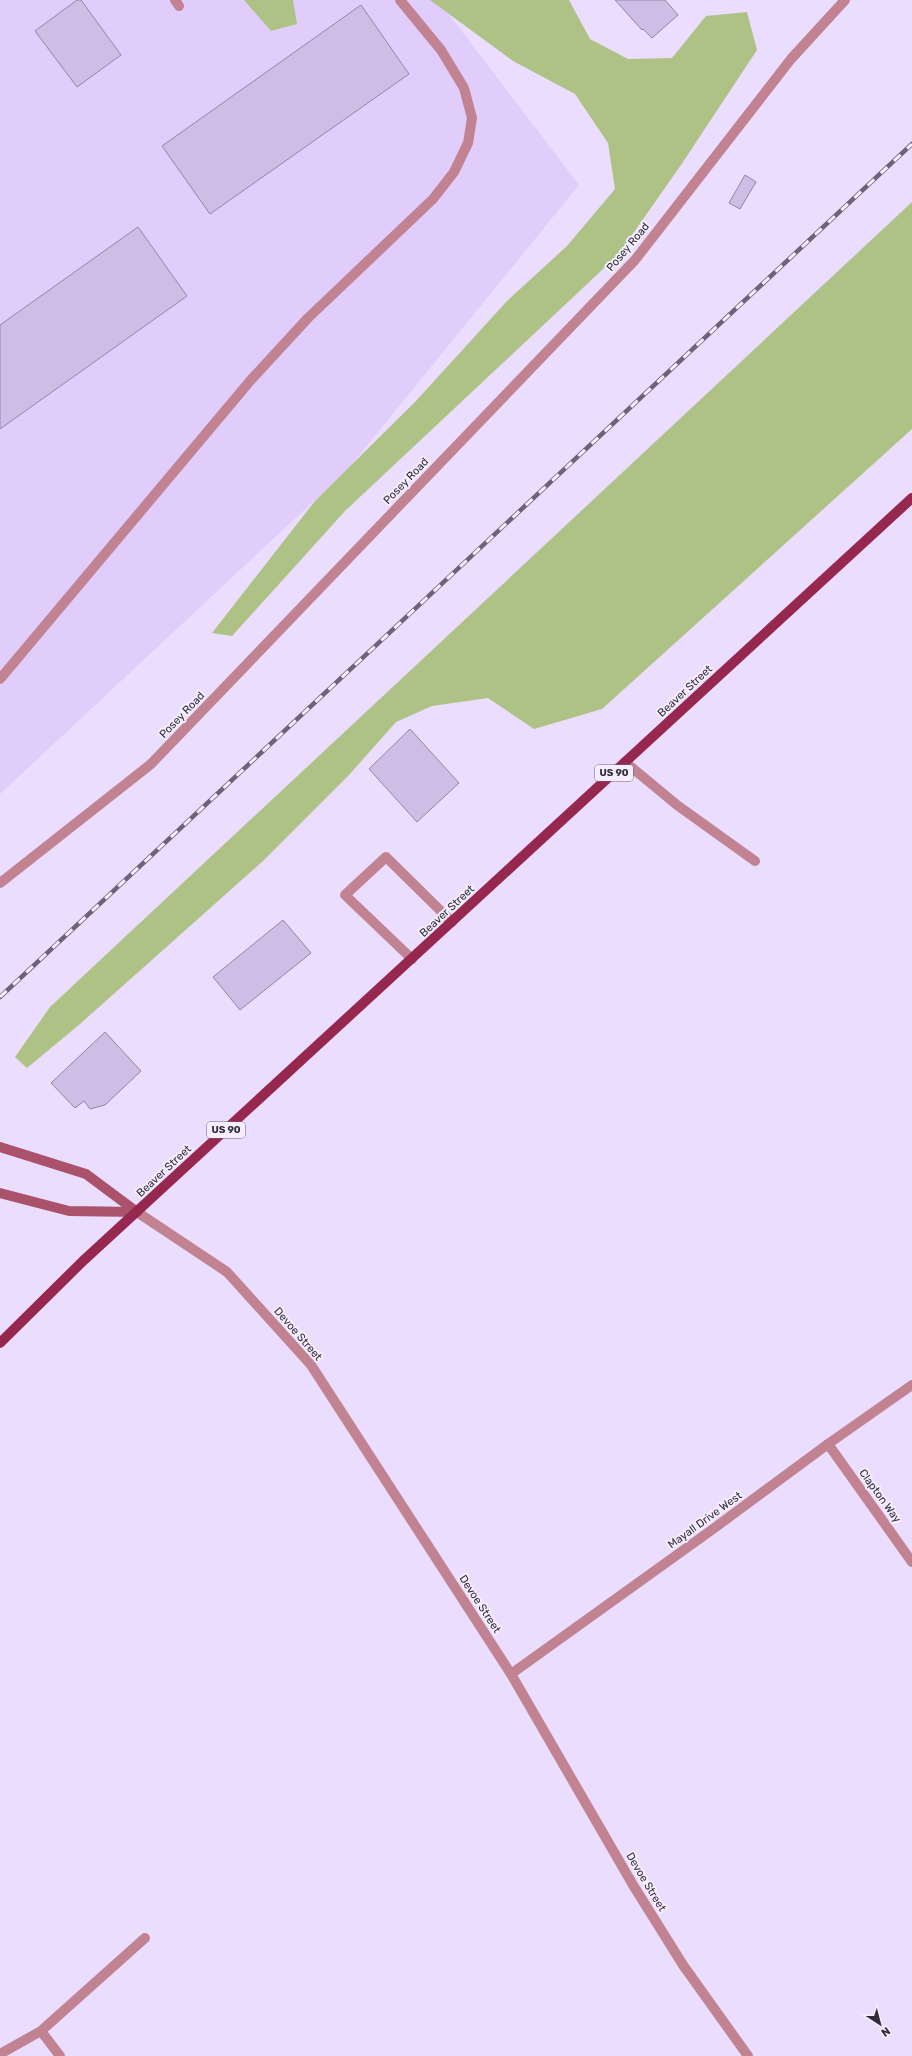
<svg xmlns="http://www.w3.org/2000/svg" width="912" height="2056" font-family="Rubik,sans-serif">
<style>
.built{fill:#e0cdfc}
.green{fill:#aec285}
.building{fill:#cebee6;stroke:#9384a9}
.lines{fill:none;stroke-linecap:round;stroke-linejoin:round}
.lane{stroke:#c18392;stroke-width:10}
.street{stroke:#c18392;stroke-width:10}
.secondary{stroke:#aa516b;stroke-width:10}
.primary{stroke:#962850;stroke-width:10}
.rail-casing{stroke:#6b6377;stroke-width:4.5}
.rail{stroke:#f4eefe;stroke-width:3;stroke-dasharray:9;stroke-linecap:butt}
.labels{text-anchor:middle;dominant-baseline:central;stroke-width:4;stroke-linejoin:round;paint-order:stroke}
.shield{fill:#f4eefe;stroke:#6c6675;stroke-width:1}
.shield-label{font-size:10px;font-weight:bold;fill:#312b3a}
.street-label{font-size:11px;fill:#312b3a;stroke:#f4eefe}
</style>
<rect width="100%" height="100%" fill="#eaddfd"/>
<polygon class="built" points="0,0 438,0 579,185 347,470 0,794"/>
<g class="green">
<polygon points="244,0 293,0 297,24 271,31"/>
<polygon points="430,0 569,0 590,39 628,59 672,58 706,16 747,12 757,50 681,165 618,255 345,511 232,636 212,633 315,501 416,401 507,301 567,246 615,189 608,143 575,94 513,61"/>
<polygon points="912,202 912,429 602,709 534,729 488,698 432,706 396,722 349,775 264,860 80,1024 27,1068 15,1057 50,1007"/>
</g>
<g class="building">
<polygon points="77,0 81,0 121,55 77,87 35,31"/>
<polygon points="615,0 665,0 678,15 652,38 643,29 642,30"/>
<polygon points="361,5 409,74 210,214 162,146"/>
<polygon points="745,175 756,182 740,209 729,203"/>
<polygon points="138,227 187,296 0,429 0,325"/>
<polygon points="410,729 459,783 417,822 369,769"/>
<polygon points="283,920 311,953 240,1010 213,977"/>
<polygon points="105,1032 141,1071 105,1105 90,1109 84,1101 75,1108 51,1083"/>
</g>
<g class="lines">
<g class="lane">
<polyline points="175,0 179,6"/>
<polyline points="0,679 250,381 308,318 433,199 454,172 468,143 472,118 464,88 441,50 400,0"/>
<polyline points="625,762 677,805 755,861"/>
<polyline points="0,883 151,764 635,260 791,59 845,0"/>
<polyline points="412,959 345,895 386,857 452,922"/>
</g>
<g class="street">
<polyline points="137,1212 227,1272 311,1365 511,1674 633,1885 683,1965 748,2056"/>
<polyline points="828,1444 912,1562"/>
<polyline points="511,1674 713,1529 828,1444 912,1385"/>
<polyline points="41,2031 145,1938"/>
<polyline points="0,2054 41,2031 60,2056"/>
</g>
<g class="secondary">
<polyline points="0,1147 86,1174 137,1212"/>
<polyline points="0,1193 69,1211 137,1212"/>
</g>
<polyline class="primary" points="0,1343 83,1261 912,498"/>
<g class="rail-casing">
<polyline id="rail" points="0,997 912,144"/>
</g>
<use href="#rail" class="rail"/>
</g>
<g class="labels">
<g class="shield">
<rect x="595" y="765" width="38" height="16" rx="3"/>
<rect x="207" y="1122" width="38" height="16" rx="3"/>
</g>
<g class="shield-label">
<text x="614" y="773">US 90</text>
<text x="226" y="1130">US 90</text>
</g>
<g class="street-label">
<text transform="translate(628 247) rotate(-50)">Posey Road</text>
<text transform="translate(406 481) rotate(-46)">Posey Road</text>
<text transform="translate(685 691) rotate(-43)">Beaver Street</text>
<text transform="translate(182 715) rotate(-46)">Posey Road</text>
<text transform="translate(447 911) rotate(-43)">Beaver Street</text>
<text transform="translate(164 1171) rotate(-43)">Beaver Street</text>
<text transform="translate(298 1334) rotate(49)">Devoe Street</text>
<text transform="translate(880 1496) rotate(54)">Clapton Way</text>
<text transform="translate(705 1520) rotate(-36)">Mayall Drive West</text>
<text transform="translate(480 1604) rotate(57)">Devoe Street</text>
<text transform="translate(646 1882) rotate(59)">Devoe Street</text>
</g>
</g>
<g transform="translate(880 2024) rotate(144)" stroke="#f4eefe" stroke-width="3" paint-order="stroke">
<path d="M0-3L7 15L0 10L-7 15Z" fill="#312b3a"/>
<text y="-6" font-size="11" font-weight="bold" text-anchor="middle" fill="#312b3a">N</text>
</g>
</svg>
